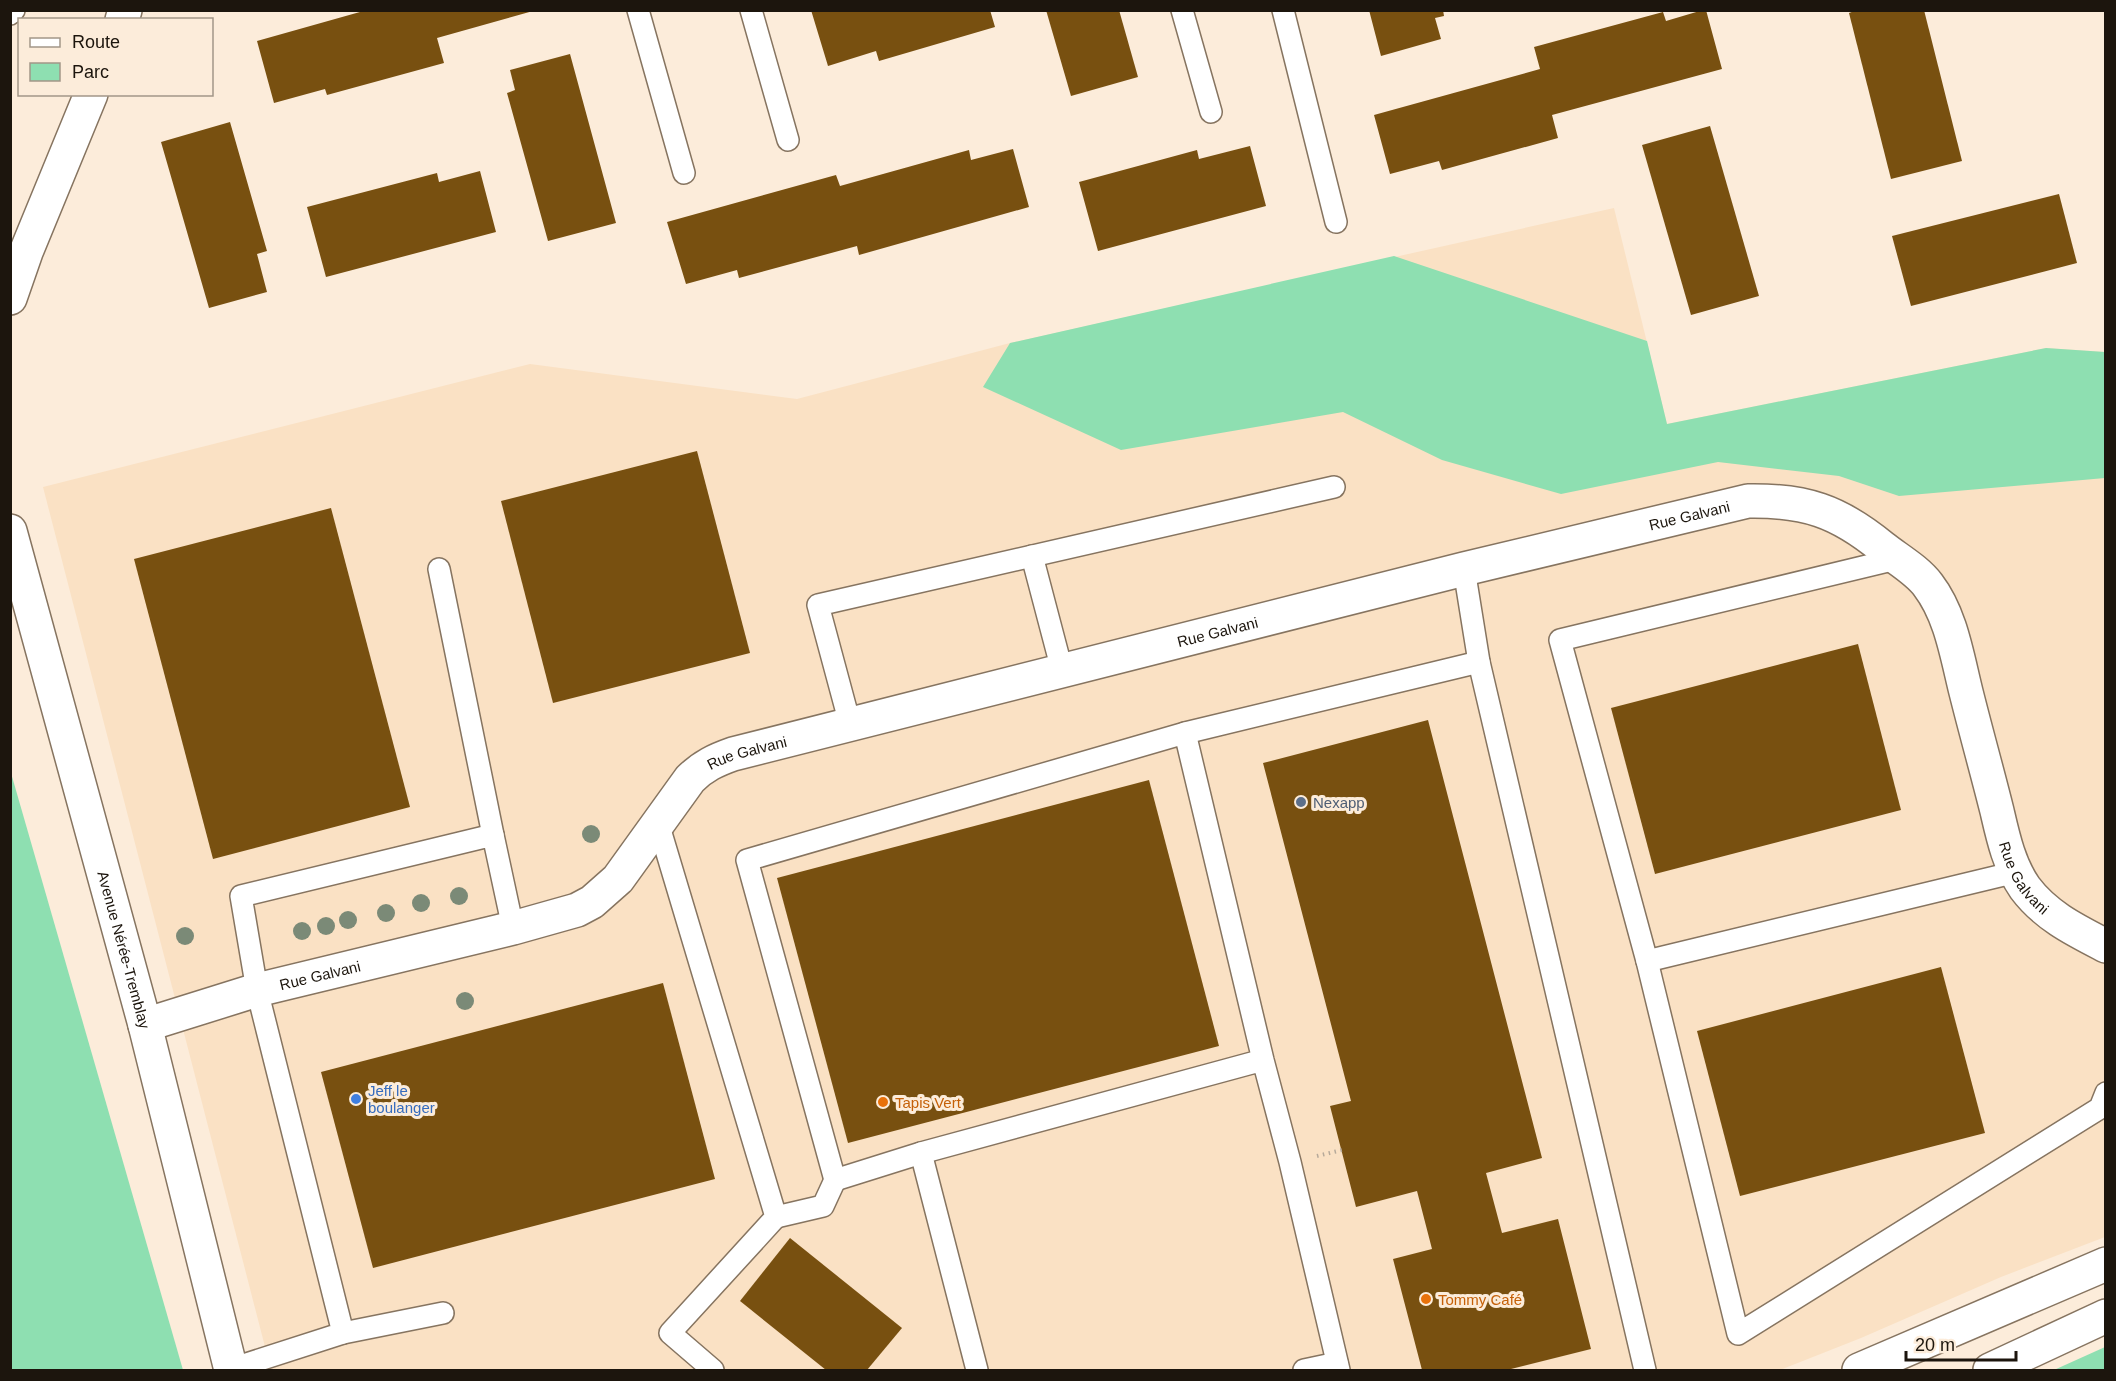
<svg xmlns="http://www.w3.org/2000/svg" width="2116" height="1381" font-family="Helvetica,sans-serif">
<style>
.built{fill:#fae1c4}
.green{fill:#8edfb1}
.building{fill:#785010}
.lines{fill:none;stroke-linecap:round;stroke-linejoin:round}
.lane-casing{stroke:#867460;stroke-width:24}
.street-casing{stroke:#867460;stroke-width:36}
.secondary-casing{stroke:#867460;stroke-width:36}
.path{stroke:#b6a99a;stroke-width:4;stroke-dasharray:1.5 4.5;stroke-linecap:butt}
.lane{stroke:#fff;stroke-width:21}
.street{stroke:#fff;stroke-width:33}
.secondary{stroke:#fff;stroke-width:33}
.tree{fill:#7b8a77}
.service-dot{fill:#5c6f8a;stroke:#fcecda;stroke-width:2}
.shop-dot{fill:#3f7fe0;stroke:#fcecda;stroke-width:2}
.food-dot{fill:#e8710a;stroke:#fcecda;stroke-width:2}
.labels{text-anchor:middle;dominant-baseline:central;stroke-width:6;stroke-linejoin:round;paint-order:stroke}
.street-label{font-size:15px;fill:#1c150d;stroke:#fcecda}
.service-label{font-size:15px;fill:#4e5e75;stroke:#fcecda;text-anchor:start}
.shop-label{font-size:15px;fill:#366cbe;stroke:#fcecda;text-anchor:start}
.food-label{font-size:15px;fill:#c56008;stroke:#fcecda;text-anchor:start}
</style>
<rect width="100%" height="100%" fill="#fcecda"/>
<polygon class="built" points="1614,208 1667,424 2046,348 2105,352 2105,1237 2001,1277 1861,1338 1780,1370 271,1370 43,487 530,364 797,399 1010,343"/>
<g class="green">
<polygon points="1394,256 1647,341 1667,424 2046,348 2105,352 2105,478 1899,496 1839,476 1718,462 1561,494 1442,460 1343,412 1121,450 983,387 1010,343"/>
<polygon points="11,773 183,1370 11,1370"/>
<polygon points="2105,1347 2105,1370 2054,1370"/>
</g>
<g class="building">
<polygon points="367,10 533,10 533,11 437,38 444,63 327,95 325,89 274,103 257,41"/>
<polygon points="811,10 990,10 995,27 879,61 876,51 828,66"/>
<polygon points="1046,10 1119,10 1138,77 1071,96"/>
<polygon points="1369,10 1443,10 1444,16 1435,18 1441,39 1381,56"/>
<polygon points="1703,10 1706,10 1722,69 1552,115 1558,138 1442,170 1439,161 1390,174 1374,115 1540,69 1534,47 1663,12 1666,21"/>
<polygon points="1857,10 1924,10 1962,161 1891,179 1849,13"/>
<polygon points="570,54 616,223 548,241 507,93 515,90 510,70"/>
<polygon points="230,122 267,251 257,254 267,292 209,308 161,142"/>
<polygon points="1710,126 1759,296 1691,315 1642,145"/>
<polygon points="1250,146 1266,206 1098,251 1079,182 1197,150 1199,159"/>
<polygon points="1013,149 1029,207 859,255 857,246 739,278 737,270 686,284 667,222 836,175 840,186 969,150 971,160"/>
<polygon points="480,171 496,232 326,277 307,207 437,173 439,182"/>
<polygon points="2059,194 2077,263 1911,306 1892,236"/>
<polygon points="697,451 750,653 553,703 501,501"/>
<polygon points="331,508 410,807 213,859 134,559"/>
<polygon points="1858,644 1901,810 1655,874 1611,708"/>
<polygon points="1428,720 1542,1158 1486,1173 1502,1233 1558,1219 1591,1349 1507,1370 1422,1370 1393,1259 1432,1249 1417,1191 1356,1207 1330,1106 1351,1101 1263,763"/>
<polygon points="1149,780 1219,1046 848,1143 777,878"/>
<polygon points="1941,967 1985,1133 1740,1196 1697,1031"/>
<polygon points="663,983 715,1179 373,1268 321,1072"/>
<polygon points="790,1238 902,1328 867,1370 826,1370 740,1301"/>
</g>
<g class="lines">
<g class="lane-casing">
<g id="lane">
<polyline points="638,10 684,173"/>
<polyline points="751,10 788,140"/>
<polyline points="1182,10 1211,112"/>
<polyline points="1283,10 1336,222"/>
<polyline points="10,14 14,10"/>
<polyline points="1032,556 1062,670"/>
<polyline points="1896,559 1560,640 1647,961 1738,1334 2100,1108 2106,1093"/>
<polyline points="439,569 493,835"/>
<polyline points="1464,569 1479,662 1645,1370"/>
<polyline points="850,724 818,605 1334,487"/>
<polyline points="1185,733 1479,662"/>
<polyline points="658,823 776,1217 670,1333 713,1370"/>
<polyline points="1647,961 2016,872"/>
<polyline points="1263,1060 921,1153 835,1180 747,860 1185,733 1263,1060 1290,1162 1339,1370"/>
<polyline points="921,1153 977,1370"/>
<polyline points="776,1217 823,1206 835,1180"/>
<polyline points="343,1333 443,1313"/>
<polyline points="231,1369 343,1333 257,990 241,896 493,835 513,928"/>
<polyline points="1304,1370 1337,1363"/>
</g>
</g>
<g class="street-casing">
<g id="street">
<path id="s1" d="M145,1025L257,990L513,928L577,910L592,902L618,879L690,779C703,766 716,760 733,754L1464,569L1748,501C1805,500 1838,511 1882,547C1897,559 1917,570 1928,585C1951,615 1957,656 1966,692C1976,732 1987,771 1997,811C2003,837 2009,865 2025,888C2046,916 2075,930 2106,946"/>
</g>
</g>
<g class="secondary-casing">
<g id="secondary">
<polyline points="122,20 125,10"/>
<polyline points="10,298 26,252 91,94"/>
<path id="s2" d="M10,531L145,1025L231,1370"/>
<polyline points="1859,1370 2106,1264"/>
<polyline points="1990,1370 2106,1316"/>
</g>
</g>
<polyline class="path" points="1317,1156 1342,1150"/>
<use href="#lane" class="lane"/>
<use href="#street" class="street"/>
<use href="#secondary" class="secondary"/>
</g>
<g class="tree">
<circle cx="591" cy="834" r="9"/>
<circle cx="459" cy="896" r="9"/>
<circle cx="421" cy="903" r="9"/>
<circle cx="386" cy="913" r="9"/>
<circle cx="348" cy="920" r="9"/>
<circle cx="326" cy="926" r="9"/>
<circle cx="302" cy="931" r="9"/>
<circle cx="185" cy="936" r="9"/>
<circle cx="465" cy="1001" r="9"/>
</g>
<circle class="service-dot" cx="1301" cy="802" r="6"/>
<circle class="shop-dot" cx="356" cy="1099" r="6"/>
<g class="food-dot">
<circle cx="883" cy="1102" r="6"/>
<circle cx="1426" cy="1299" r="6"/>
</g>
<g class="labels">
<g class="street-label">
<text stroke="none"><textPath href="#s1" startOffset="1658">Rue Galvani</textPath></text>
<text stroke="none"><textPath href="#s1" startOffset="1172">Rue Galvani</textPath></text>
<text stroke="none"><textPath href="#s1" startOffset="686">Rue Galvani</textPath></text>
<text stroke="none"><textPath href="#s1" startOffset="2234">Rue Galvani</textPath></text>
<text stroke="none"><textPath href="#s2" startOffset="434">Avenue Nérée-Tremblay</textPath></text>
<text stroke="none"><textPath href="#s1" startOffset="182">Rue Galvani</textPath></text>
</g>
<g class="service-label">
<text x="1313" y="802">Nexapp</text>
</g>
<g class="shop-label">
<text x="368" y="1090">Jeff le<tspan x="368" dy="17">boulanger</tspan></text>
</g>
<g class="food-label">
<text x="895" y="1102">Tapis Vert</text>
<text x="1438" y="1299">Tommy Café</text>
</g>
</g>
<rect width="2116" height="1381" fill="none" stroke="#1c150d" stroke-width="24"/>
<rect x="18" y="18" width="195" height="78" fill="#fcecda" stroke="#a29688" stroke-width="1.5"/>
<rect x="30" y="38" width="30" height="9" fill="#ffffff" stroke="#a29688" stroke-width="1.5"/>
<text x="72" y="48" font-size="18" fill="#1c150d">Route</text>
<rect x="30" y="63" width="30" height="18" fill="#8edfb1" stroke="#a29688" stroke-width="1.5"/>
<text x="72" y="78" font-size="18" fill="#1c150d">Parc</text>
<path d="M1906 1351v9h110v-9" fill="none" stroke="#1c150d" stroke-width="3"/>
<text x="1915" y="1351" font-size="18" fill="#1c150d" stroke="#fcecda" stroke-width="4.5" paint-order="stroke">20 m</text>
</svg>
